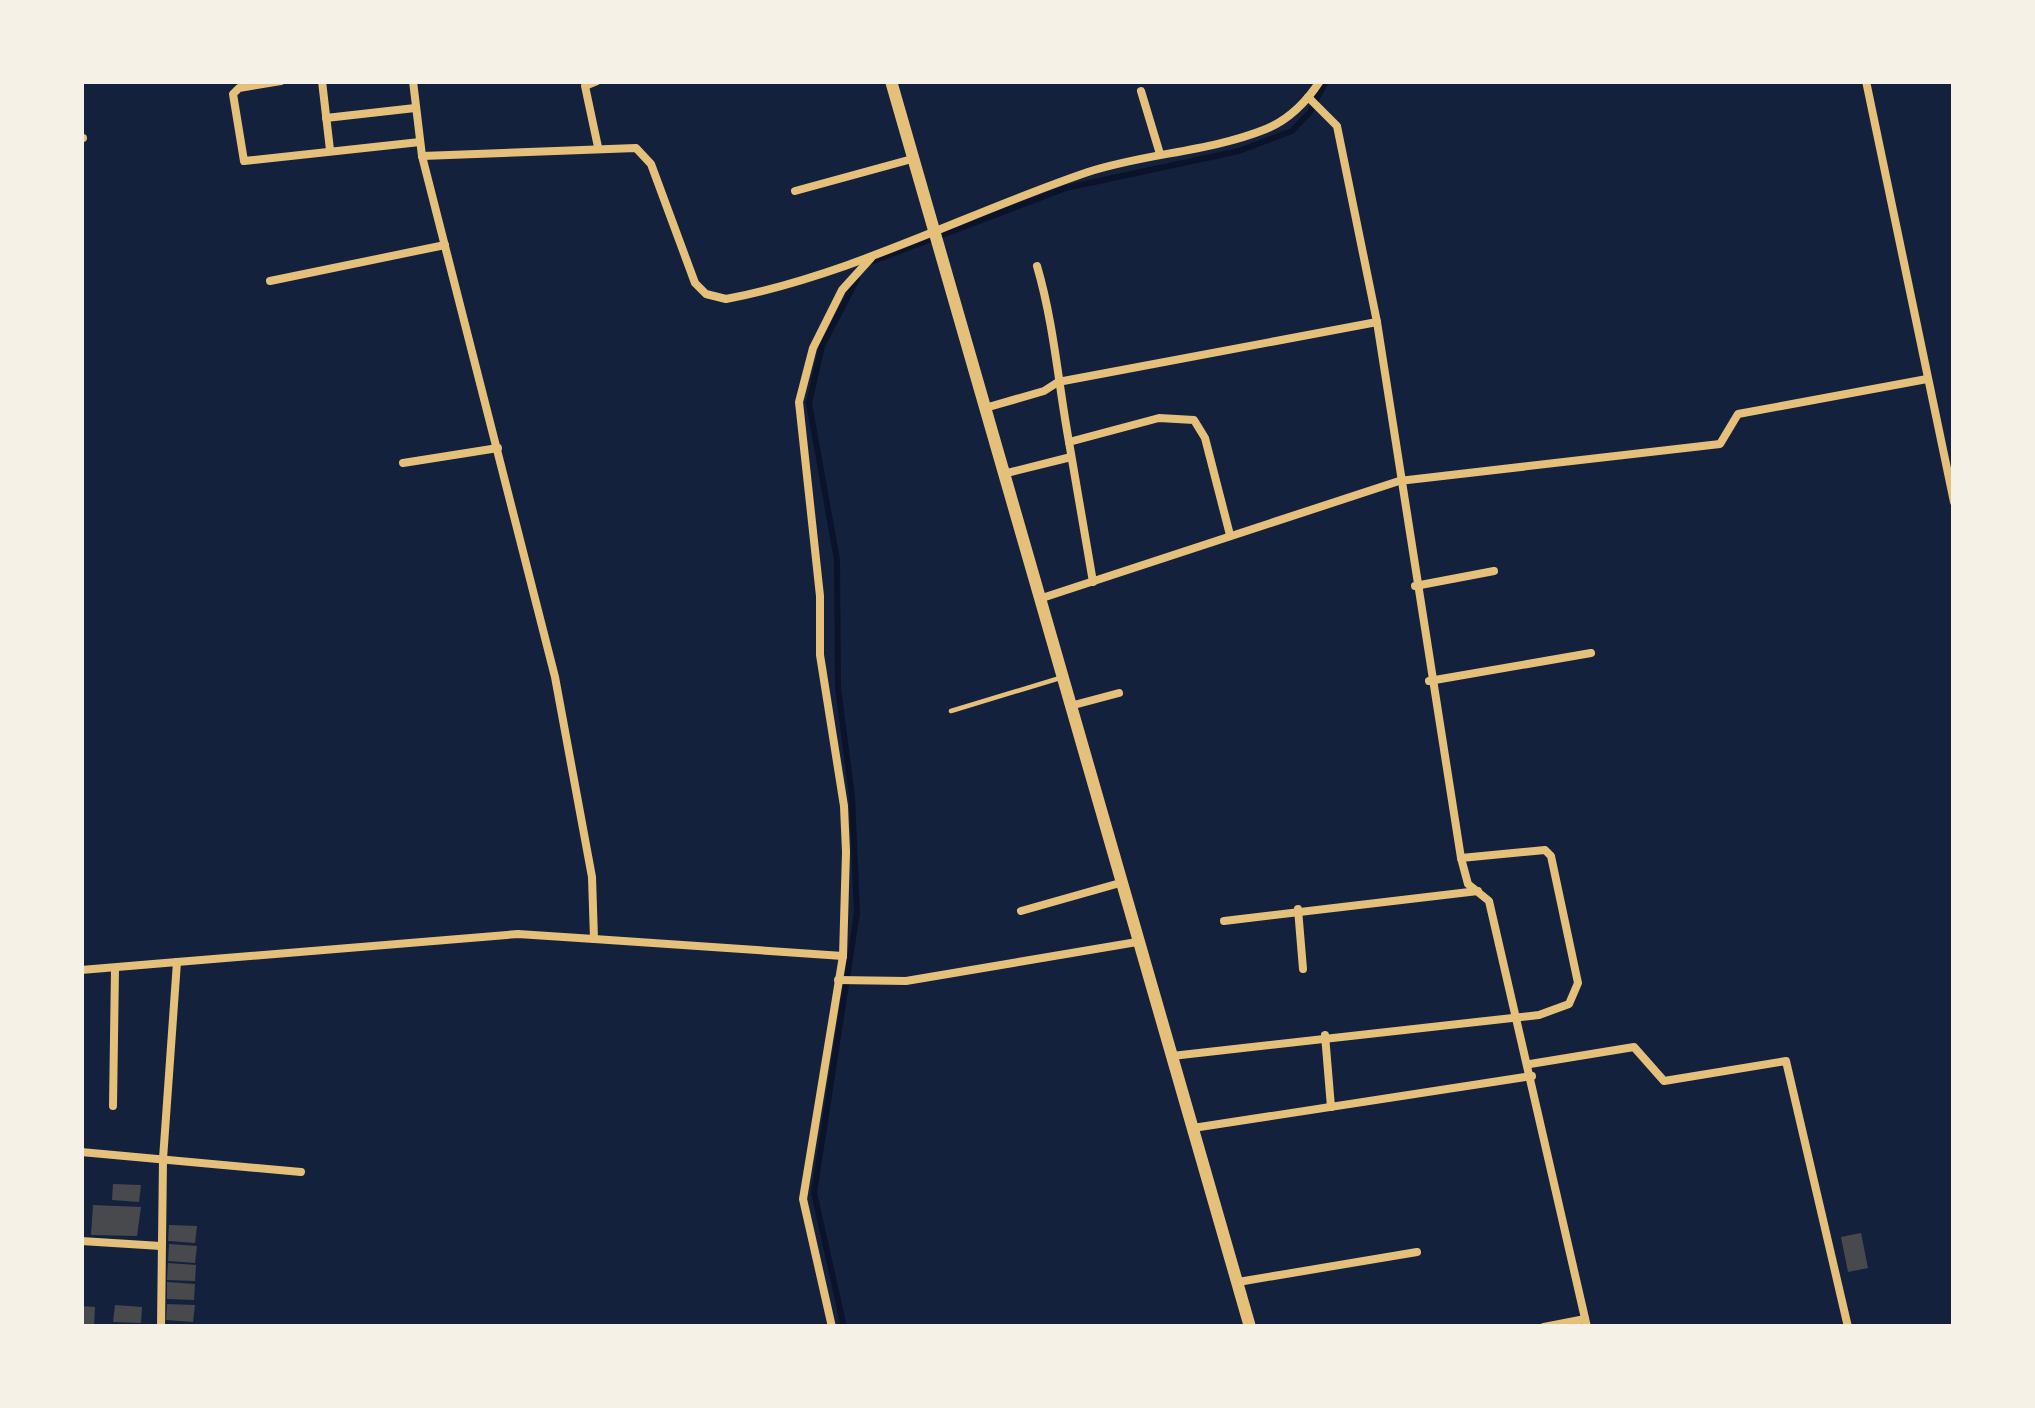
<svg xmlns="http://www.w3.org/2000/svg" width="2035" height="1408" font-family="Karla,sans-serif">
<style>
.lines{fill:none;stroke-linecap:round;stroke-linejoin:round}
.stream{stroke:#0b132b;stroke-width:6}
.building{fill:#48494c}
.service{stroke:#e5c07b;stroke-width:4.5}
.minor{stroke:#e5c07b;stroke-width:8}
.primary{stroke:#e5c07b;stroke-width:12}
</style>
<rect width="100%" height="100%" fill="#14213d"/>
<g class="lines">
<g class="stream">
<polyline points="868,263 1066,188 1239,151 1292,131 1310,112 1326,81"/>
<polyline points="844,1327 814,1193 857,913 852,796 838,688 837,560 809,403 822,346 857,279"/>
</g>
</g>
<g class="building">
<polygon points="113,1184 141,1185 139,1202 112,1200"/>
<polygon points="93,1205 141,1207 137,1236 91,1235"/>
<polygon points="169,1225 197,1226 195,1243 168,1241"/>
<polygon points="1861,1233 1868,1268 1848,1272 1841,1237"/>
<polygon points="169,1244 197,1246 195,1263 168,1261"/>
<polygon points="168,1263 196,1265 195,1281 167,1280"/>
<polygon points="167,1282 195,1284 194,1300 167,1299"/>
<polygon points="167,1304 195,1305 193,1322 166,1320"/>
<polygon points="115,1305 142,1307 141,1323 113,1322"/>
<polygon points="81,1306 95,1307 94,1327 81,1327"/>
</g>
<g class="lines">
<polyline class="service" points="951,711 1060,678"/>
<g class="minor">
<polyline points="281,81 239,88 233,94 244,161 420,142"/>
<polyline points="322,81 330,150"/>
<polyline points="597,81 585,86 598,147"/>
<polyline points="1866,81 1954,502"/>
<polyline points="1141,91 1160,154"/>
<polyline points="1308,97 1337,126 1377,322 1461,858 1468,884 1489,901 1587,1327"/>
<polyline points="326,118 415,108"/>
<polyline points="81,138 83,138"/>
<path d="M422,156L636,148L651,164L695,283L706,294L726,299C852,275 967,213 1088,172C1146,153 1209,152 1266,129C1288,120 1307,101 1320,81"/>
<polyline points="795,191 912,159"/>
<path d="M1037,266C1054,324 1058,382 1069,442"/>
<polyline points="270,281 445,245"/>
<polyline points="985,408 1044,391 1058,382 1377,322"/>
<polyline points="403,463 498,448"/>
<polyline points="1003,474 1071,457"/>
<polyline points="1093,582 1069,442 1159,418 1194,420 1205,438 1230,535"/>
<polyline points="1415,586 1494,571"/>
<polyline points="1039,599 1399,481 1720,444 1738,414 1927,379"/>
<polyline points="1429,681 1591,653"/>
<polyline points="1070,706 1119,693"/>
<polyline points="1298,909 1303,969"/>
<polyline points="1021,911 1120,883"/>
<polyline points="1224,921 1478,891"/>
<polyline points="594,939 843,956"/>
<polyline points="177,962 518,934 594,939 592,877 555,677 422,156 413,81"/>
<polyline points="81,970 177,962 163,1159 161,1327"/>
<polyline points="838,980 906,981 1137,942"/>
<polyline points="1325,1035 1331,1107"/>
<polyline points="1172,1056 1539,1015 1569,1004 1578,983 1551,856 1545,850 1461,858"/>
<polyline points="1530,1064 1634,1047 1664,1081 1786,1061 1848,1327"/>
<polyline points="113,1106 115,969"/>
<polyline points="1193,1128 1532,1076"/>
<polyline points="81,1152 301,1172"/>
<polyline points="81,1241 161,1246"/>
<polyline points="1238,1282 1417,1252"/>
<polyline points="832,1327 803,1199 843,956 846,852 844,806 820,655 820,596 799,402 813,348 842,290 871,258"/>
<polyline points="1544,1327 1585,1319"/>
</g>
<polyline class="primary" points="891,81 1250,1327"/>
</g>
<rect width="2035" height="1408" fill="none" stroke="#f6f1e7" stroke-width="168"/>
</svg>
